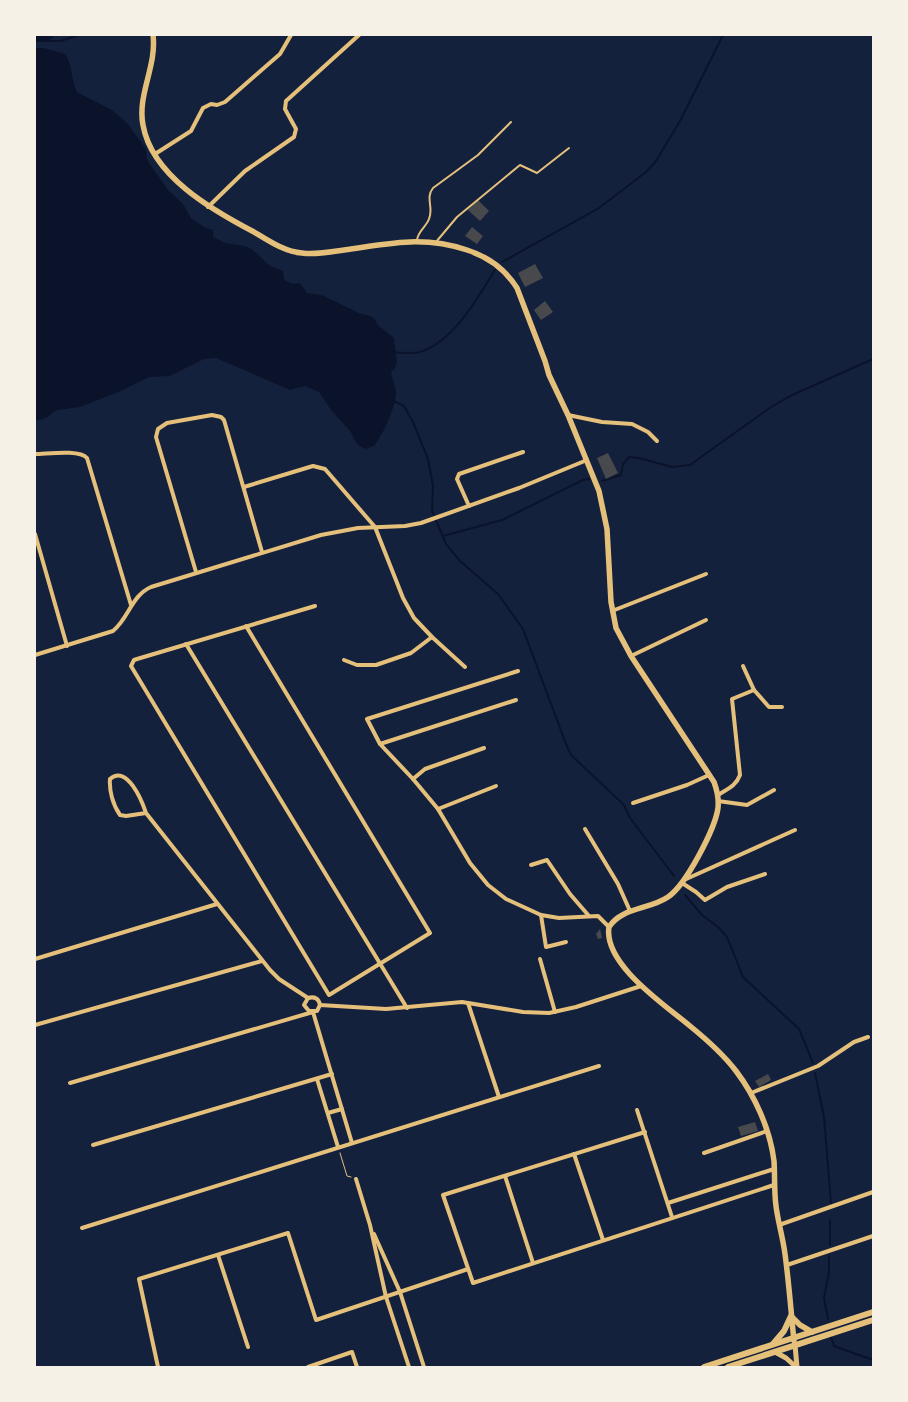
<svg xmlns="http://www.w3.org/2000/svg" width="908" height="1402" font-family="Mulish,sans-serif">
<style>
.water{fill:#0b132b}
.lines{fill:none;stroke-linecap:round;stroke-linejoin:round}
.stream{stroke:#0b132b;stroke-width:2}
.building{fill:#48494c}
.path{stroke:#e5c07b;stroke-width:1}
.service{stroke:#e5c07b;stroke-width:2}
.minor{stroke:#e5c07b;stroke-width:4}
.tertiary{stroke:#e5c07b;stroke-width:5}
.secondary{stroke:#e5c07b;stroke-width:5.5}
.primary{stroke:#e5c07b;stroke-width:6}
</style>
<rect width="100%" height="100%" fill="#14213d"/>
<g class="water">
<path d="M35,35H52L53,37C49,42 41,42 35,40Z"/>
<path d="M35,48H44L65,54C73,65 71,80 77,92L112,110L127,123L142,143L146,150L147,160L168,190L183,204L191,218L204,227L213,230V237L225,243L245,246L253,250L270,266L283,271L284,280L293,284L300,283L307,293L322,295L359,313L373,317L379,326L394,338L397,362L395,368L391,372C392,379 395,385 396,391C397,405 383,435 374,446L365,449L357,444L350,431L331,410L319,392L305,386L290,390L216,358L204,359L170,376L149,377L121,391L80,407L57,410L46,418L35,421Z"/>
</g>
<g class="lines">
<g class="stream">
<polyline points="35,41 61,41 78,35"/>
<polyline points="502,262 599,208 646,172 656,161 680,121 723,35"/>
<path d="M392,352C401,353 411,354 420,352C454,341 477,299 495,270"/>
<polyline points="394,401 404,406 413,422 428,459 433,486 432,511 446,544 460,561 498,594 523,629 566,744 571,755 624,805 630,818 674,876"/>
<polyline points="602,481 621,475 623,464 629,457 639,458 672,467 690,465 771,407 792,395 873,359"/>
<polyline points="443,536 502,520 583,480 589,479"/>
<polyline points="685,895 702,915 718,927 727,937 743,977 799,1029 813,1063"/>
<polyline points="815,1073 824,1117 831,1203"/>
<polyline points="830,1245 830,1220"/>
<polyline points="828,1319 824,1298 829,1272 829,1256"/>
<polyline points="831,1337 834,1346 873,1360"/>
</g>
</g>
<g class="building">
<polygon points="478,200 489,211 480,221 468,210"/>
<polygon points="472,227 483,236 477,244 465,236"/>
<polygon points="535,264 543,278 525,287 518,273"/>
<polygon points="545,301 553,312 541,320 534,310"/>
<polygon points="608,453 618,473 606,479 597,458"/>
<polygon points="600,929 602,938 598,939 596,934"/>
<polygon points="768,1074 771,1080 759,1087 755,1081"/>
<polygon points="755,1122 758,1131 741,1136 738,1127"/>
</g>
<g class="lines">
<polyline class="path" points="340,1153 347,1176 351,1177"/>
<g class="service">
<path d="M417,240C418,231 426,227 429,219C434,208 425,198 433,188L478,155L511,122"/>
<polyline points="436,242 457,217 520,165 537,173 569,148"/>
</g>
<g class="minor">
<polyline points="155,154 191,131 203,108 211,104 217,105 225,102 280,54 291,35"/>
<polyline points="208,207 245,171 294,137 296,129 285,109 286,101 359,35"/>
<polyline points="568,415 602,422 632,424 648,432 657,441"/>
<path d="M35,454C47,454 79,449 87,458L131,605"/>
<polyline points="244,487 313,466 325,469 375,527 403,598 414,618 432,637 465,667"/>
<polyline points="469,506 457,479 459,474 523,452"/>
<polyline points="35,534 67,646"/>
<polyline points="196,572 156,437 158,429 167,423 212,415 221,417 224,420 262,552"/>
<polyline points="612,611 706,574"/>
<polyline points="246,626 430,933 329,995 131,666 134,660 137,659 315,606"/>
<polyline points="186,644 407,1008"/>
<path d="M35,655L113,631C129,618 131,596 151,587L321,535L358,528L405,526L421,523L519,488L587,460"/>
<polyline points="631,656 706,620"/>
<polyline points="344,660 357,665 376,665 411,653 432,637"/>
<polyline points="743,666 754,690"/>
<polyline points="518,671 367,719 380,744 413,779 438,809 470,863 488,885 506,899 541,915 559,918 598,916 609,927"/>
<polyline points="380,744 516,700"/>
<polyline points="413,779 425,769 484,748"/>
<path d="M718,795C727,789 736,786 740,775L732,699L754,690L769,707H782"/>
<polyline points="718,801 747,805 774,790"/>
<polyline points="633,803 687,785 709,775"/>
<polyline points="438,809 496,786"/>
<path d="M146,813L126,816L120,815C113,805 109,791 110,779C127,764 142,801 146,813L270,970L279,979L308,998"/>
<polyline points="585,829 618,884 630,911"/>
<polyline points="531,865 547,860 570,894 589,916"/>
<polyline points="684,880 795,830"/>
<polyline points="682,883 696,892 705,900 727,887 765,874"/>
<polyline points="541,915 546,947 566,942"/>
<polyline points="35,959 217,904"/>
<polyline points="540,959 555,1012"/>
<polyline points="308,998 304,1005 309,1011 317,1011 320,1005"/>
<path d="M308,998C315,996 319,999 320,1005"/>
<polyline points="468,1003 499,1097"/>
<polyline points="320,1005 386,1009 462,1002 523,1012 549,1013 576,1007 641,986"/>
<polyline points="35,1025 262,961"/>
<polyline points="317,1079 338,1147"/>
<polyline points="70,1083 313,1012 352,1143"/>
<polyline points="751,1093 818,1066 854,1042 868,1037"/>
<polyline points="637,1110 672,1217"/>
<polyline points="328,1113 342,1109"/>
<polyline points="645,1132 443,1195 473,1283 774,1185"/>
<polyline points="93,1145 332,1074"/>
<polyline points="704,1153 767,1131"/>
<polyline points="574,1154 603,1240"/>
<polyline points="505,1176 533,1263"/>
<polyline points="356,1179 370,1225 386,1297 409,1367"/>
<polyline points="668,1203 774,1169"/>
<polyline points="779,1225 873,1192"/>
<polyline points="82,1228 599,1066"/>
<polyline points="374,1234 400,1292 424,1367"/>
<polyline points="218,1255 248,1347"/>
<polyline points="787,1265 873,1236"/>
<polyline points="158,1367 139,1279 288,1233 316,1320 468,1269"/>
<polyline points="308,1367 352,1352 357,1367"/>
</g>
<g class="tertiary">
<polyline points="795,1345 797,1367"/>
<polyline points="775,1352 786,1358 796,1367"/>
</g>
<g class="secondary">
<path d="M153,35C157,66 137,95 143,125C152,176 212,210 254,232C269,241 285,252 302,253C316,255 330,252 344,250C389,244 422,235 467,250C489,257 505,269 517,288L545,361L549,375L568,415L599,491L607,529L611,602L616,628L631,656L714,782C717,790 719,798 718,808C715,829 686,885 668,897C649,910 622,907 609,927C603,964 665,1005 690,1026C706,1039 723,1054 736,1071C755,1096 770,1129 774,1161C775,1176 774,1191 776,1206C778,1222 783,1238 785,1254C789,1283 791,1312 794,1341"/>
<polyline points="792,1317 800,1325 812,1332"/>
</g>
<g class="primary">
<polyline points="773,1344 784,1331 791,1316"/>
<polyline points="704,1367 873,1312"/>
<polyline points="728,1367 873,1320"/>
</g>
</g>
<rect width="908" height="1402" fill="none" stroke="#f6f1e7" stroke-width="72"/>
</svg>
